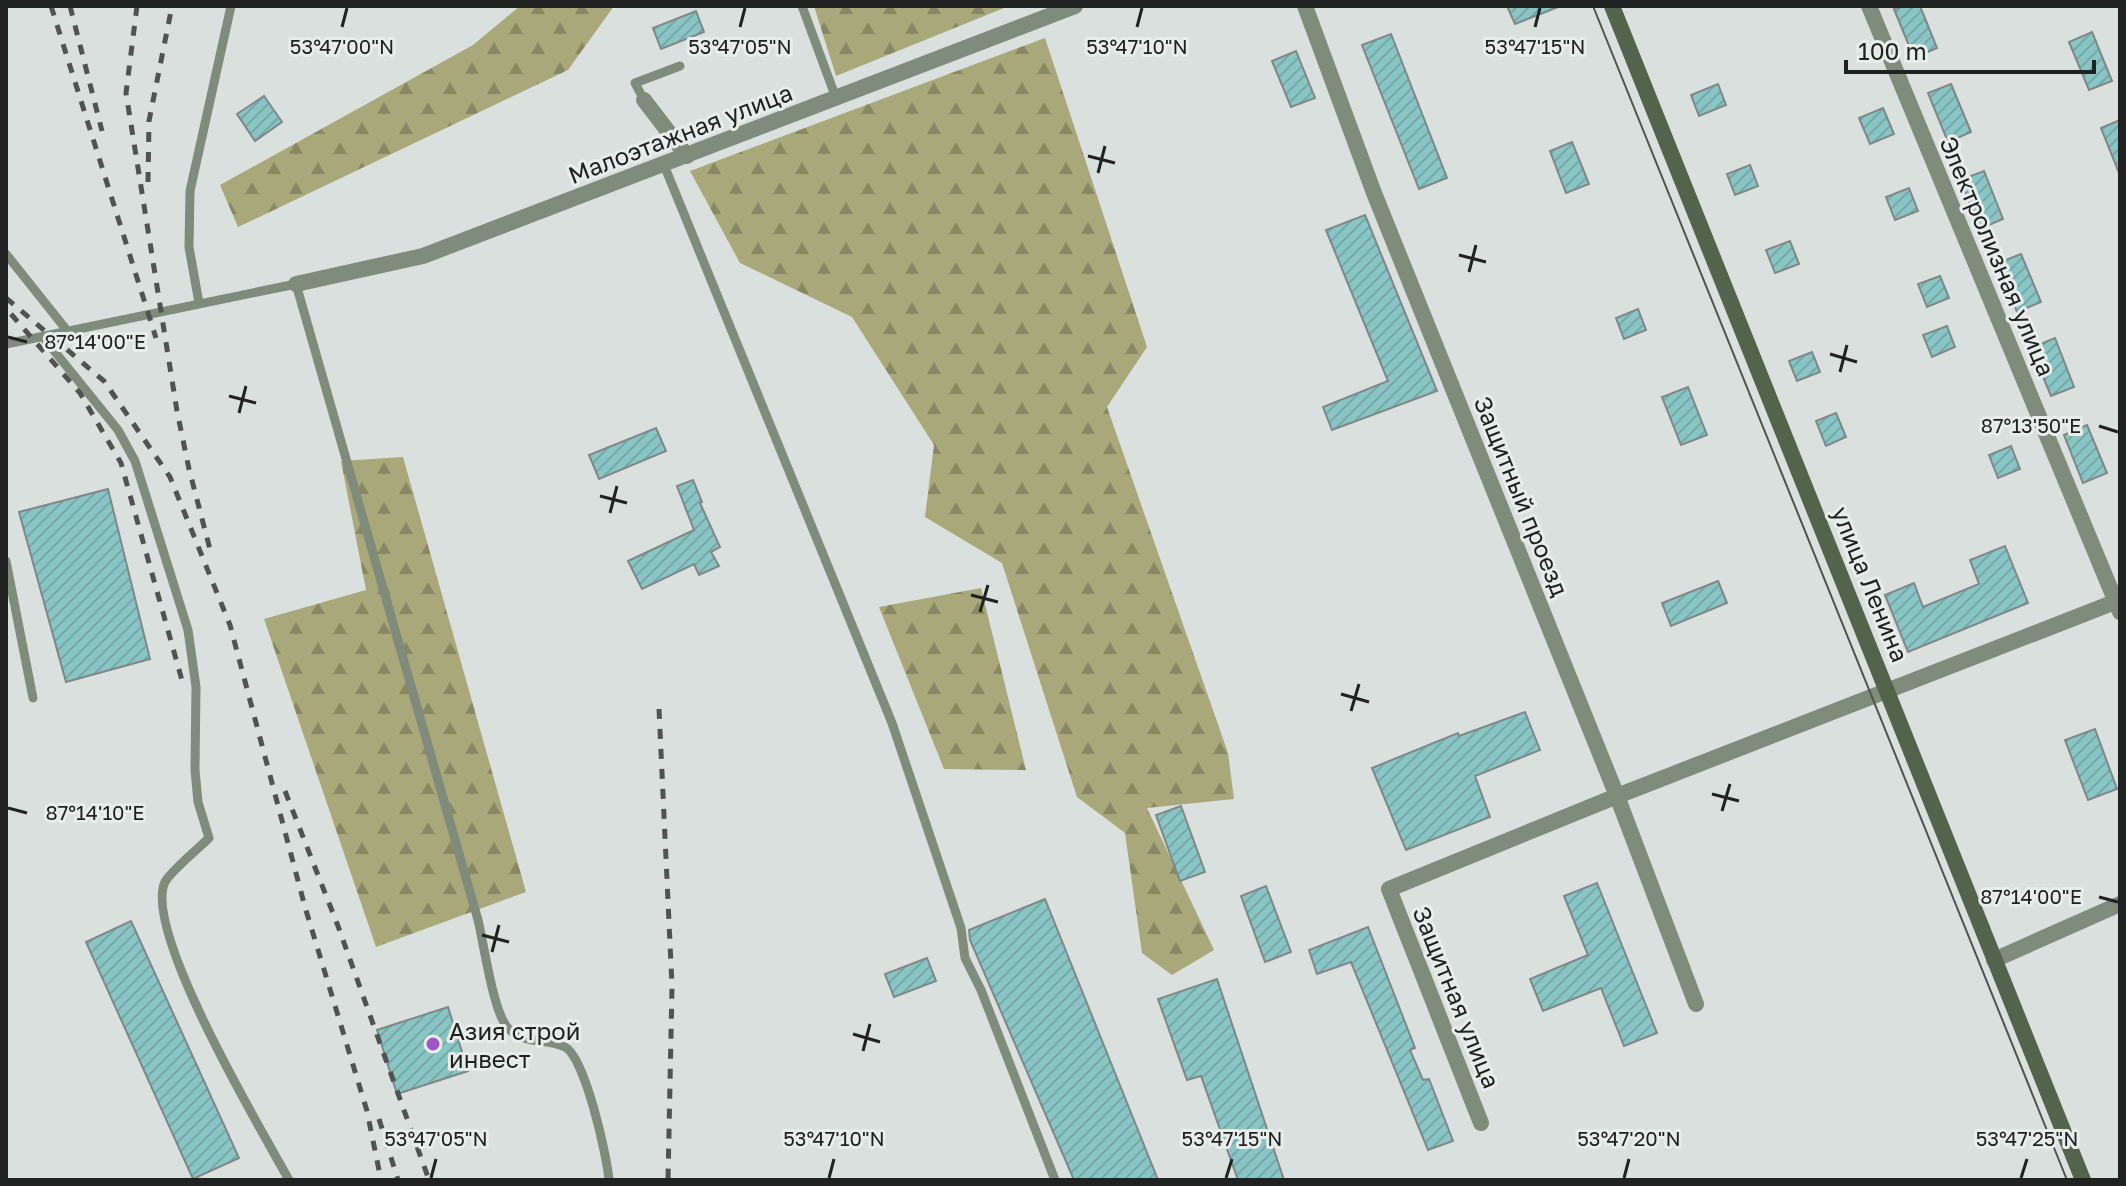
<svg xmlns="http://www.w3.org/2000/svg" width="2126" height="1186" font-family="'Golos Text',sans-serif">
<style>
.forest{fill:url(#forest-firs)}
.building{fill:url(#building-hatch);stroke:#808787;stroke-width:2}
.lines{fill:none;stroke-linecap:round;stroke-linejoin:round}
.lane{stroke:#7f8b7b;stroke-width:9}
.street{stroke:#7f8b7b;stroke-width:16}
.secondary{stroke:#53634c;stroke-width:16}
.tram{stroke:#505352;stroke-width:2}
.rail{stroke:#505352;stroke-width:5;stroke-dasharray:10 10;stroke-linecap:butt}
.ticks{fill:none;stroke:#202221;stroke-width:3}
.poi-dot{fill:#a055c8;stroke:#e7edea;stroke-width:3}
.labels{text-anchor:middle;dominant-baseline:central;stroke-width:6;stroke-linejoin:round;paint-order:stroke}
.street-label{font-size:24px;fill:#202221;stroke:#e7edea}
.poi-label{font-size:24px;fill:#202221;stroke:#e7edea;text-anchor:start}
.ticks-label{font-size:20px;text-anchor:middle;fill:#202221;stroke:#e7edea;stroke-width:6;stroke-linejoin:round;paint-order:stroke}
</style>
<defs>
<pattern id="forest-firs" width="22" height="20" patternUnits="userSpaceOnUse" patternTransform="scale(2)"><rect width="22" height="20" fill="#a9a87b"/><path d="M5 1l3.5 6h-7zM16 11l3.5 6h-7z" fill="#898864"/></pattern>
<pattern id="building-hatch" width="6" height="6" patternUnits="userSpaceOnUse" patternTransform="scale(2)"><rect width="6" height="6" fill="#89c5c4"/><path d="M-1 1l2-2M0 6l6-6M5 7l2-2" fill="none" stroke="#76a9a8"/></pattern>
</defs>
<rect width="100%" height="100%" fill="#dae0dd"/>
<g class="forest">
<polygon points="520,6 614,6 568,70 238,227 220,185 473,45"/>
<polygon points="814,6 1009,6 836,76"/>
<polygon points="1045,38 1147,347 1107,407 1228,753 1234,799 1147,808 1214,950 1172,975 1142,953 1125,833 1077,797 1002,563 925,517 934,445 852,317 740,263 690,171"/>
<polygon points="403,457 526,892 376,947 264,619 366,590 341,461"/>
<polygon points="981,588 1026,770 944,769 879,607"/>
</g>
<g class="building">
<polygon points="1507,6 1558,6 1558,7 1515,24"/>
<polygon points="1902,6 1920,6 1937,48 1914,58 1894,9"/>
<polygon points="696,11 704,32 661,49 653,28"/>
<polygon points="2092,32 2112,81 2089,90 2069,42"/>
<polygon points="1391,34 1447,178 1419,189 1362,45"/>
<polygon points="1296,51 1315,98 1291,107 1272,61"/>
<polygon points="1718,84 1726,105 1699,116 1691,95"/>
<polygon points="1951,84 1971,132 1948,142 1928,93"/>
<polygon points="264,96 282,122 255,141 237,114"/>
<polygon points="1883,108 1894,134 1870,144 1859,118"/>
<polygon points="2120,120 2120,173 2119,173 2101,128"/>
<polygon points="1572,142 1589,184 1566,193 1550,151"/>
<polygon points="1750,165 1758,186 1735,195 1727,174"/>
<polygon points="1984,171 2003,219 1980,229 1960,180"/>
<polygon points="1909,188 1918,211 1895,220 1886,197"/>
<polygon points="1365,215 1437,391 1332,430 1323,407 1388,381 1326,230"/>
<polygon points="1790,241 1799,264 1775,273 1766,250"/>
<polygon points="2021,254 2041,302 2017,312 1998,263"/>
<polygon points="1940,276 1949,298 1927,307 1918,284"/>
<polygon points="1638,309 1646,330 1624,339 1616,318"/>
<polygon points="1947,326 1955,347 1932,357 1923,335"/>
<polygon points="2055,338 2074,387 2051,396 2031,348"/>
<polygon points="1812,352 1820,372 1797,381 1789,361"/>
<polygon points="1688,387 1707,435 1681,445 1662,397"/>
<polygon points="1836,413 1846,437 1826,446 1816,421"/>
<polygon points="2087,425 2107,473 2083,483 2064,435"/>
<polygon points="656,428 666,451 599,479 589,455"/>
<polygon points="2011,446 2020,469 1998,478 1989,455"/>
<polygon points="693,480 702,502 700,503 720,547 711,552 719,566 699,575 694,564 642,589 628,561 694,530 677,486"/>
<polygon points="108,489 150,659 66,682 19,512"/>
<polygon points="2005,546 2028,603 1908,652 1885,595 1914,583 1923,607 1979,584 1970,560"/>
<polygon points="1718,581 1727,603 1671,626 1662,603"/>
<polygon points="1525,712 1540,750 1475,776 1490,817 1406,850 1372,768 1458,733 1459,736"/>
<polygon points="2095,729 2117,789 2088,800 2065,740"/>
<polygon points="1181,806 1205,872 1180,881 1156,815"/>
<polygon points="1597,883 1657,1033 1624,1046 1601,988 1543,1011 1530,979 1588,955 1564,896"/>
<polygon points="1266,886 1291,952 1265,962 1241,896"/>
<polygon points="1045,899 1158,1180 1074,1180 970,940 969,930"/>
<polygon points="131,921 239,1158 193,1179 86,942"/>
<polygon points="1368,927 1415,1048 1410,1050 1423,1080 1429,1079 1453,1141 1428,1150 1351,962 1317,974 1309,950"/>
<polygon points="927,958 936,981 894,997 885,974"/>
<polygon points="1217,979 1284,1180 1238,1180 1201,1076 1187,1080 1158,999"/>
<polygon points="448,1007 468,1071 397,1094 377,1030"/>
</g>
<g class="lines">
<g class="lane">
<polyline points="802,6 836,98"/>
<polyline points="644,100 635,83 680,66"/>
<polyline points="664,165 892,723 961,928 965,958 981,990 1055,1180"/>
<polyline points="6,254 69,333"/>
<polyline points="199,303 189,247 190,191 231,6"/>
<path d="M43,337L118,430L135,461L188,630L196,687L195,770L198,802L209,838C199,848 170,872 165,882C142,930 262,1131 289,1180"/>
<path d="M6,344L296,284L478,920C484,945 493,1010 507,1027C522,1045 546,1038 565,1047C585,1057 607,1156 609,1180"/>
<polyline points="6,561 33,698"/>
</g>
<g class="street">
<polyline points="1305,6 1374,193 1617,796 1696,1004"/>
<polyline points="1869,6 2120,612"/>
<polyline points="644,100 687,156"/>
<polyline points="296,284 423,256 1075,6"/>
<polyline points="1994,960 2120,904"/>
<polyline points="1481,1123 1389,889 1617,796 2120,600"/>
</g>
<polyline class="secondary" points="1612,6 2083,1180"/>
<polyline class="tram" points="1593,6 2067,1180"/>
<g class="rail">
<polyline points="51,6 156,338"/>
<polyline points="70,6 102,131"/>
<polyline points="137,6 126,93 177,411 189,469 212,557"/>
<polyline points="148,182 149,121 172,6"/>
<polyline points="6,298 104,381 170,477 230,625 305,907 367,1111 381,1180"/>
<polyline points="11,314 80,393 121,463 183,684"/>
<polyline points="659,709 672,986 668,1180"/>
<polyline points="285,791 338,926 429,1180"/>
<polyline points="379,1119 398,1180"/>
</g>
</g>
<path class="ticks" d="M342,27L347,8M740,27L745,8M1137,27L1142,8M1535,27L1540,8M1088,156L1115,163M1098,173L1105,146M1459,255L1486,262M1469,272L1476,245M8,337L27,342M1830,354L1857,362M1840,372L1847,345M229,396L256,403M239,413L246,386M2099,426L2118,432M600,496L627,503M610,513L617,486M971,595L998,602M980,612L988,585M1341,694L1369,702M1351,711L1359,684M1712,794L1739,801M8,808L27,813M1722,811L1730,784M2099,897L2118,902M482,935L509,942M492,952L499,925M853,1034L880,1042M863,1051L870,1024M431,1178L436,1159M829,1178L834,1159M1226,1178L1232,1159M1624,1178L1629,1159M2021,1178L2027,1159"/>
<circle class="poi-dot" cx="433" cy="1044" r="8"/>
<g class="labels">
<g class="street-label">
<text transform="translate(680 133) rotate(-21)">Малоэтажная улица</text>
<text transform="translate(1998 256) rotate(67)">Электролизная улица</text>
<text transform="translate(1522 496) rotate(68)">Защитный проезд</text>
<text transform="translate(1871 584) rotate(68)">улица Ленина</text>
<text transform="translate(1457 997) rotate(68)">Защитная улица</text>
</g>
<g class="poi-label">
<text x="449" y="1030">Азия строй<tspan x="449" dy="28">инвест</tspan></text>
</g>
</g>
<g class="ticks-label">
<text x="342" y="54">53°47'00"N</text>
<text x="740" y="54">53°47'05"N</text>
<text x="1137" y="54">53°47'10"N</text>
<text x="1535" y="54">53°47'15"N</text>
<text x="95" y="349">87°14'00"E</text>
<text x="2031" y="433">87°13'50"E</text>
<text x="95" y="820">87°14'10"E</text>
<text x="2031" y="904">87°14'00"E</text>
<text x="436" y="1146">53°47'05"N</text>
<text x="834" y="1146">53°47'10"N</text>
<text x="1232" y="1146">53°47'15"N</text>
<text x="1629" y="1146">53°47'20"N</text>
<text x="2027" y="1146">53°47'25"N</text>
</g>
<rect width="2126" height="1186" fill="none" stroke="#202221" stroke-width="16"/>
<path d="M1846 60v12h248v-12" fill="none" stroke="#202221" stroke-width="4"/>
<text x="1858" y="60" font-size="24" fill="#202221" stroke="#e7edea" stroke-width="6" paint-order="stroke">100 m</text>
</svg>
